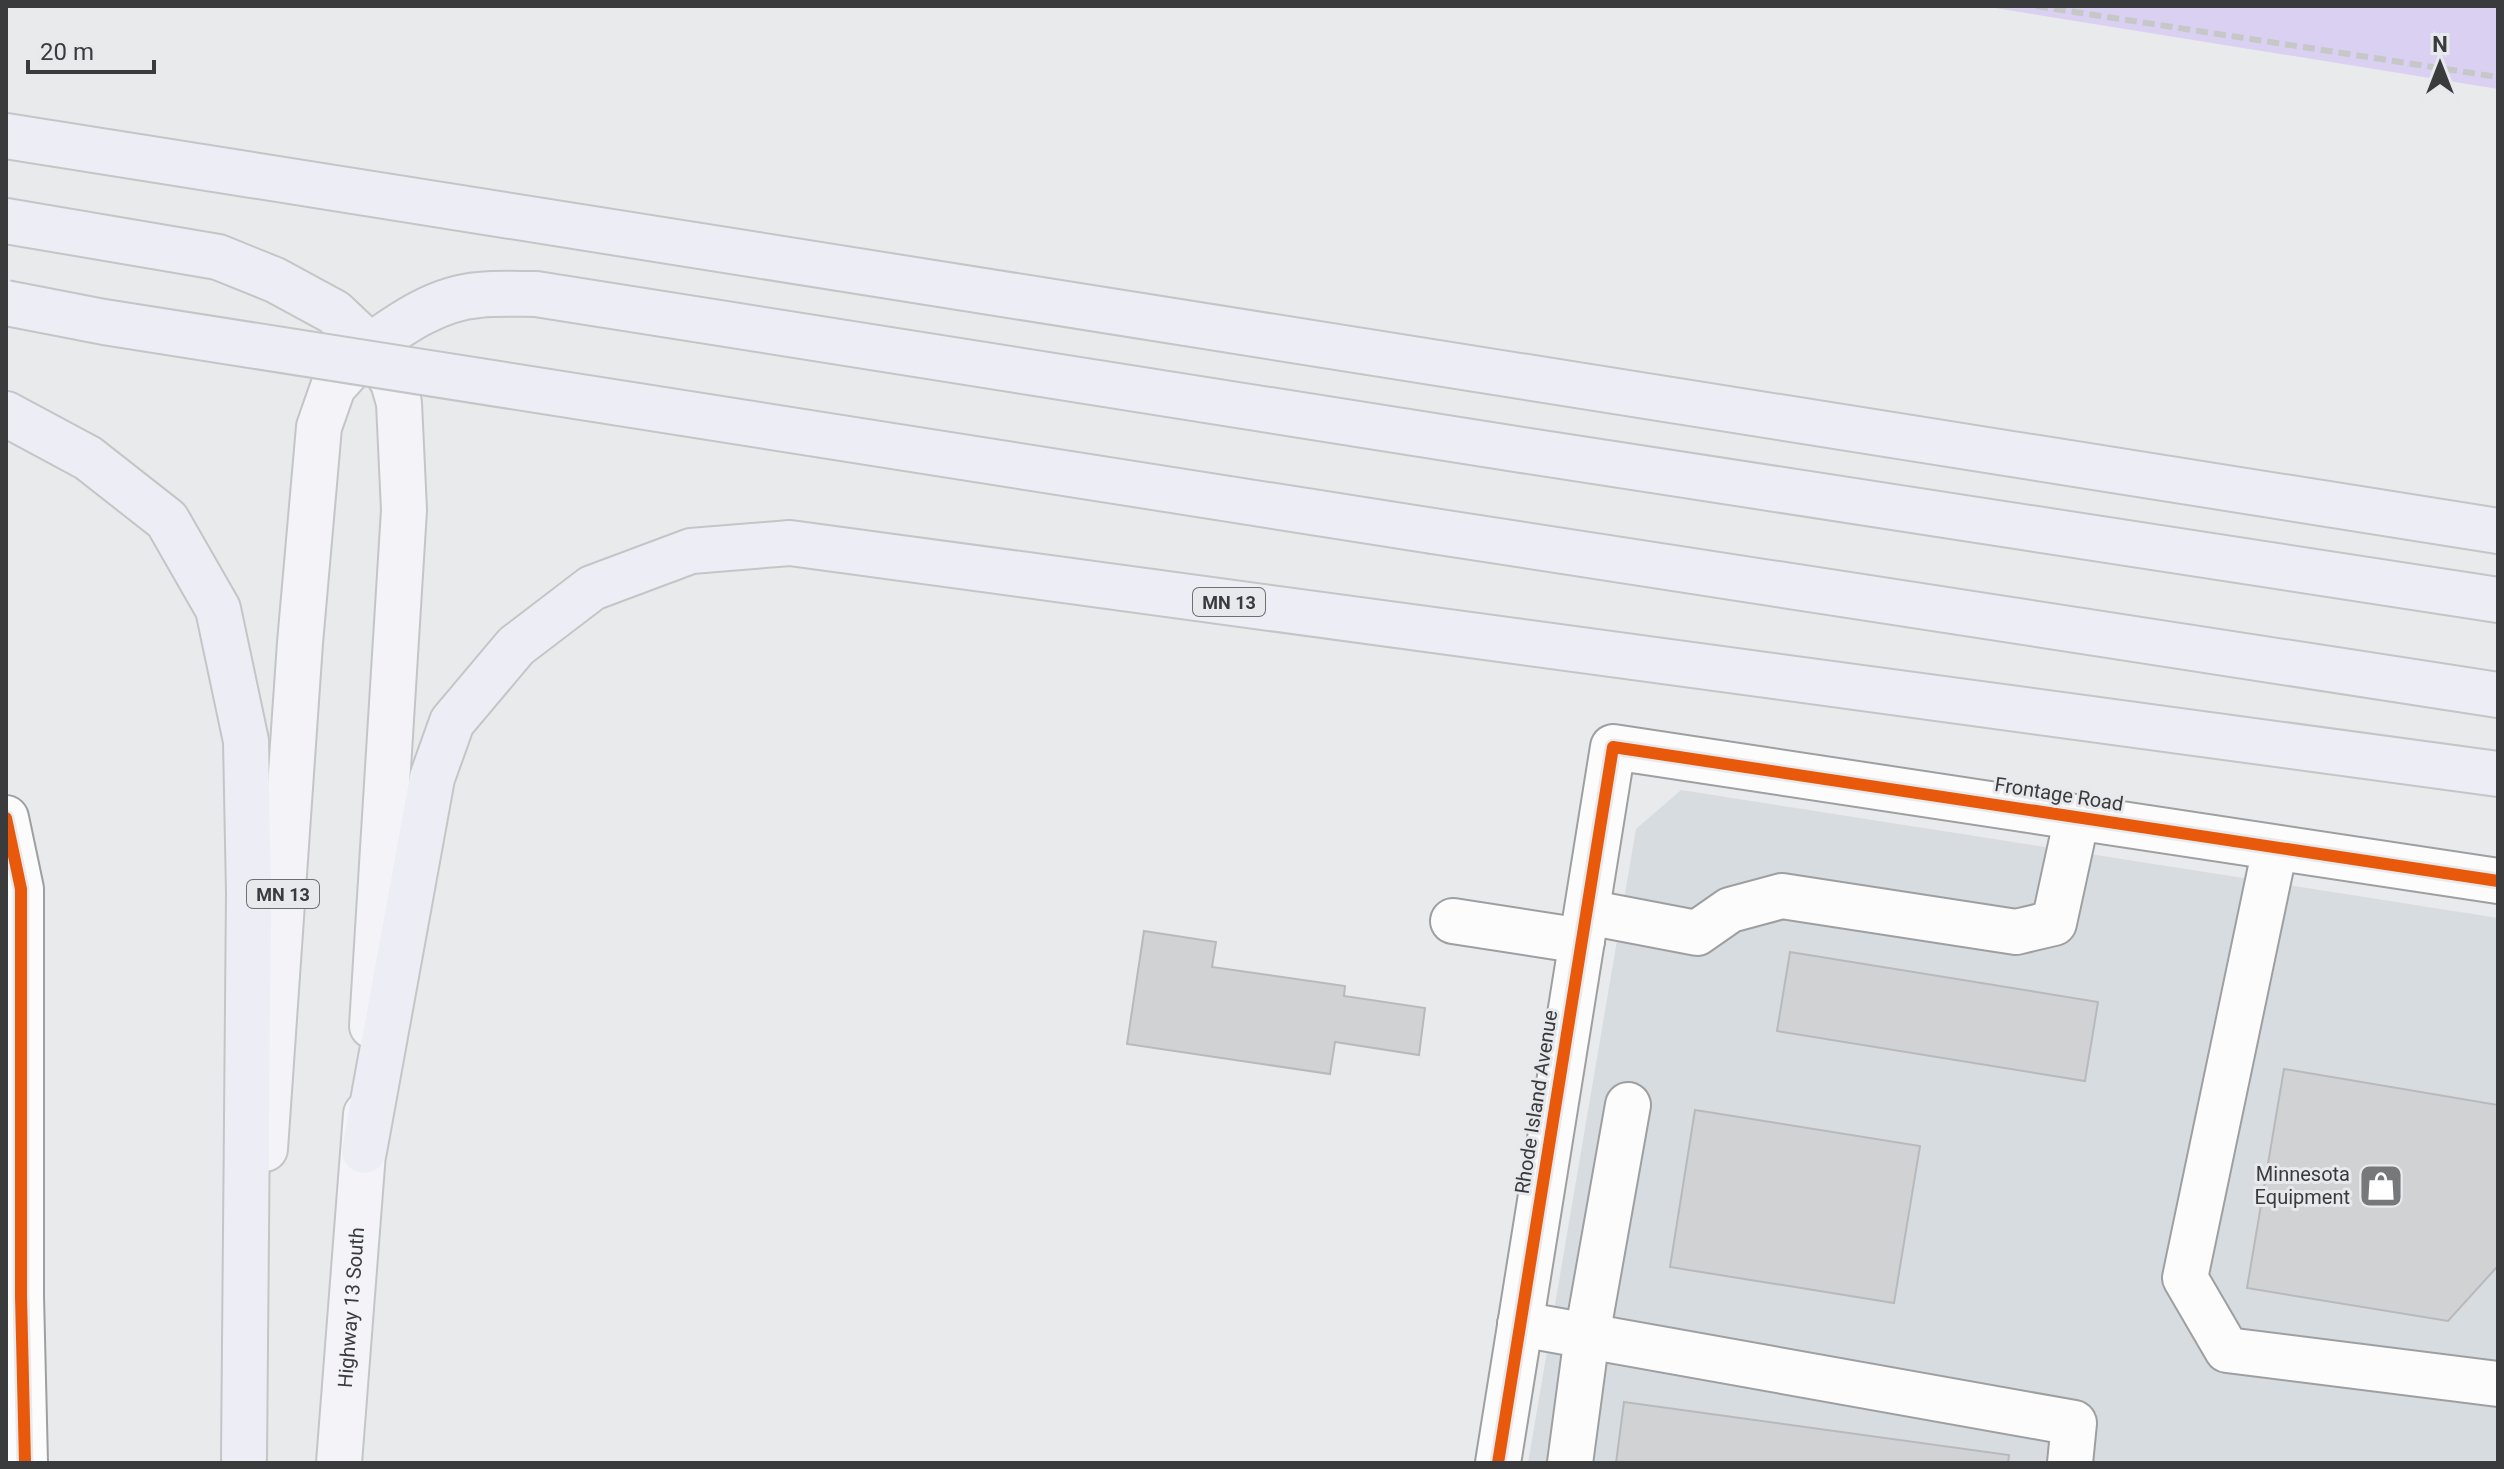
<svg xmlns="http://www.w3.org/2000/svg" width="2504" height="1469" font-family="Roboto,sans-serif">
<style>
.built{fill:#d7dce1}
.green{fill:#dad0f2}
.building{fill:#d1d2d4;stroke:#b8b9ba;stroke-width:2}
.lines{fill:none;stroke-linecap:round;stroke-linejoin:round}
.minor-casing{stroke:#9e9fa0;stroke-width:48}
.major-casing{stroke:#c4c5c6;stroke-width:48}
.highway-casing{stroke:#c4c5c6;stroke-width:48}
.minor{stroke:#fcfcfc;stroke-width:44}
.major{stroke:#f3f3f8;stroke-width:44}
.highway{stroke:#edeef5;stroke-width:44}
.rail{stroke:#c6c7c7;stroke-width:6;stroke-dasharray:12 6;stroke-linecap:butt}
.highway-bridge-casing{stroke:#c4c5c6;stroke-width:48;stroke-linecap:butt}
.highway-bridge{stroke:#edeef5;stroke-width:44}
.cycleway-casing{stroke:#e7e9ed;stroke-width:17}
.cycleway{stroke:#e8590c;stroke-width:12}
.labels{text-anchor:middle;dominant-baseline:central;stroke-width:6;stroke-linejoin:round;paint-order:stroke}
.shield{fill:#e7e9ed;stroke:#6e6f71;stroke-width:2}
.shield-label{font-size:18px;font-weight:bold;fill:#3a3b3c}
.street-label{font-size:20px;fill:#3a3b3c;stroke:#e7e9ed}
.poi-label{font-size:20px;fill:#3a3b3c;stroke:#e7e9ed;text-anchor:end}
</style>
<rect width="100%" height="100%" fill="#e8eaec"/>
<polygon class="built" points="1681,790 2498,918 2498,1463 1528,1463 1636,829"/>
<polygon class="green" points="1983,6 2498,6 2498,89"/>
<g class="building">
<polygon points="1144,931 1216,942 1212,967 1345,986 1344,996 1425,1008 1419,1055 1335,1042 1330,1074 1127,1044"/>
<polygon points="1790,952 2098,1002 2085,1081 1777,1031"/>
<polygon points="2284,1069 2498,1105 2498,1268 2496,1268 2448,1321 2247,1288"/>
<polygon points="1695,1110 1920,1146 1894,1303 1670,1267"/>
<polygon points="1624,1402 2009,1455 2008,1463 1616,1463"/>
</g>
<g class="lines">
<g class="minor-casing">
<g id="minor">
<polyline points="6,818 21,889 21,1296 25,1463"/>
<polyline points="2275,848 2185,1278 2227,1350 2498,1384"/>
<polyline points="1587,912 1697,933 1730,910 1782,896 2016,932 2054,923 2077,817"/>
<polyline points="1453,921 1582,941"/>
<polyline points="1520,1324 2074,1423 2070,1463"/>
<polyline points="1498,1463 1613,747 2498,881"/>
<polyline points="1570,1463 1587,1336 1628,1105"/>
</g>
</g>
<g class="major-casing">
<g id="major">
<polyline points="265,1149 300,643 319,427 333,387 370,346 393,382 399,403 404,510 372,1026"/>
<path id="s1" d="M339,1463L366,1114"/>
</g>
</g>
<g class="highway-casing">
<g id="highway">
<polyline points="6,136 2498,531"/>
<path d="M6,221L218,257L275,280L334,312L370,346C402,323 438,298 479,295C498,293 517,294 536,294L1522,450L2498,600"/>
<polyline points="6,414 88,458 167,520 218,609 246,741 249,893 244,1458"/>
<polyline points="1433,531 2498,695"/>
<polyline points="364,1151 432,778 452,722 516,646 592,588 691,551 790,543 2498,774"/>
</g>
</g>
<use href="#minor" class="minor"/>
<use href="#major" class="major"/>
<use href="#highway" class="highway"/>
<polyline class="rail" points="2036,6 2498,77"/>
<g class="highway-bridge-casing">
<polyline id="highway-bridge" points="6,303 104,322 1433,531"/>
</g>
<use href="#highway-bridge" class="highway-bridge"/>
<g class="cycleway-casing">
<g id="cycleway">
<polyline points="6,818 21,889 21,1296 25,1463"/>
<polyline points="1498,1463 1613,747 2498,881"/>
</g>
</g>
<use href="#cycleway" class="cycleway"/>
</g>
<defs>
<g id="shop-square" transform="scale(2.3)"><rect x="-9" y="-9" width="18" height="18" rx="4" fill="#77787a" stroke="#e7e9ed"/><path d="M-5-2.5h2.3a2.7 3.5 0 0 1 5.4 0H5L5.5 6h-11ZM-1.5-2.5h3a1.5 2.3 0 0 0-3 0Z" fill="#fff"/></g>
</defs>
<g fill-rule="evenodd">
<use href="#shop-square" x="2381" y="1186"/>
</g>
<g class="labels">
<g class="shield">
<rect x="1193" y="588" width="72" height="28" rx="6"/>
<rect x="247" y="880" width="72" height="28" rx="6"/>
</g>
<g class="shield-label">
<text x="1229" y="602">MN 13</text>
<text x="283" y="894">MN 13</text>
</g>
<g class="street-label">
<text transform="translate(2059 794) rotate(9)">Frontage Road</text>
<text transform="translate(1536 1102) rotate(-81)">Rhode Island Avenue</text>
<text stroke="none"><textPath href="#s1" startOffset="156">Highway 13 South</textPath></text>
</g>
<g class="poi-label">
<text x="2350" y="1174">Minnesota<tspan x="2350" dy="23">Equipment</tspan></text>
</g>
</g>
<rect width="2504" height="1469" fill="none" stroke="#3a3b3c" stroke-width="16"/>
<g transform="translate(2440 64)" stroke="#e7e9ed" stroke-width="6" paint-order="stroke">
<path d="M0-6L14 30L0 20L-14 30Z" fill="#3a3b3c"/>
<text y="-12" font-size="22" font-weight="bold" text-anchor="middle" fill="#3a3b3c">N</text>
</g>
<path d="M28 60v12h126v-12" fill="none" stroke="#3a3b3c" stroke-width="4"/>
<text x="40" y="60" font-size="24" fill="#3a3b3c" stroke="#e7e9ed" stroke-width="6" paint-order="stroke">20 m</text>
</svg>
